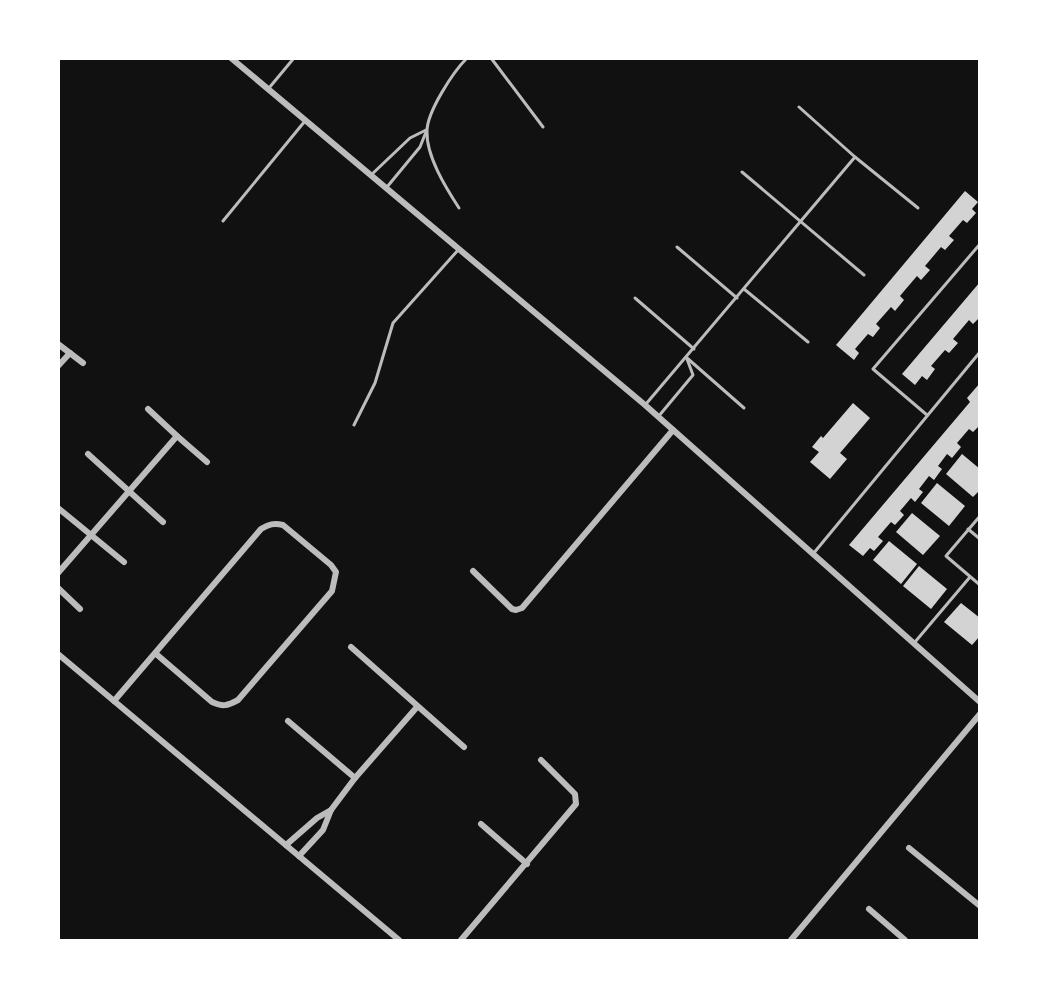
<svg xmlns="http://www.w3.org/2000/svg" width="1038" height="999" font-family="Figtree,sans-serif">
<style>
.building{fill:#d3d3d3}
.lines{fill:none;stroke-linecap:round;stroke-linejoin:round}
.service{stroke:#bcbcbc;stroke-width:3}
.minor{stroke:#bcbcbc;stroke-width:6}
</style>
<rect width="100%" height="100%" fill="#111"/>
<g class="building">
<polygon points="965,191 978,202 972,209 976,213 967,223 963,220 949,236 954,240 945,250 941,247 925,266 930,270 921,280 917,276 905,290 900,296 904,300 895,311 891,307 876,324 880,328 873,337 868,334 855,349 859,353 854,360 836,345"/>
<polygon points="980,282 980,308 978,310 980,317 973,324 969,320 953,339 958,343 949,353 945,350 931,366 935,369 927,380 922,376 915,385 902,374"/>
<polygon points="980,383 980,416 978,418 980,425 973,432 969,429 957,443 961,447 952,458 947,454 938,466 942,469 934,480 929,476 919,489 923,492 915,502 911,498 900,511 904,515 895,525 891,522 878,537 883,541 874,551 870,548 863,556 849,545 970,402 967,398"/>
<polygon points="853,403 870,418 840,453 847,459 830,479 810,462 819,452 812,447 821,436 823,438"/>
<polygon points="962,454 980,469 980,490 973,497 946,474"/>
<polygon points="937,483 965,506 949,526 921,503"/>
<polygon points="912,513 940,536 923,555 896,532"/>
<polygon points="889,541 917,564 901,584 873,560"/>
<polygon points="919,566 947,589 931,609 903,586"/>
<polygon points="961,603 980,618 980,636 972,645 944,622"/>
</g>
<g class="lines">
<g class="service">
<polyline points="491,58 543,127"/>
<polyline points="269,88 294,58"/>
<polyline points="855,157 918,208"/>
<polyline points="742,172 864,275"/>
<polyline points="370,176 410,138 426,130"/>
<polyline points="387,187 420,147 426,132"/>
<path d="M459,208C446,188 426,156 427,131C427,112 453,72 467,58"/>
<polyline points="223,221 305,121"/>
<polyline points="677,247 737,298"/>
<polyline points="744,289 808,342"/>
<polyline points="635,298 694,349"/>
<polyline points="687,358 744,408"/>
<polyline points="646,404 855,157 799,107"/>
<polyline points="927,415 873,369 980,244"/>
<polyline points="658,417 693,375 687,359"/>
<polyline points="354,425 375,383 393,323 459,249"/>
<polyline points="980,516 946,556 980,585"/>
<polyline points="968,529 980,539"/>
<polyline points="813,554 980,352"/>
<polyline points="915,642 970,577"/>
</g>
<g class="minor">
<polyline points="231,58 645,405 980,702"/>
<polyline points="58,344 83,363"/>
<polyline points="58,366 70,353"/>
<polyline points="177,436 207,462"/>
<polyline points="88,454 163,522"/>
<polyline points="58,508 124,562"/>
<polyline points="473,571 512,609 516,610 522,608 673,430"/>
<polyline points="58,573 177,436 148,409"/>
<polyline points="58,588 80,609"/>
<polyline points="351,647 464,747"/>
<polyline points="58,654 399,940"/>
<path d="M114,701L261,529C269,524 274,523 283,525L331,565L336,572L332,591L238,700C227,706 223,707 212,702L155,653"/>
<polyline points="288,721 355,778"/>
<polyline points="481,824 527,864"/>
<polyline points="286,845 317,818 331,810"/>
<polyline points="909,848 980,906"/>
<polyline points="299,856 323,830 331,810 355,778 417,707"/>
<polyline points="869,909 905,940"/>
<polyline points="461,940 576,804 575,794 541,760"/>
<polyline points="791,940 980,714"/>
</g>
</g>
<rect width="1038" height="999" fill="none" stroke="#ffffff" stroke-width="120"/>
</svg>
